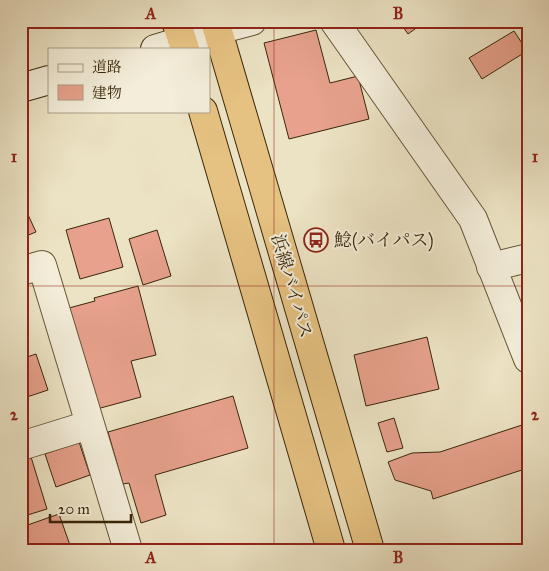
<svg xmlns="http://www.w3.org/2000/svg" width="549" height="571" font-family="'IM FELL Great Primer','Noto Serif JP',serif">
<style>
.building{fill:#e7a18c;stroke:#392609}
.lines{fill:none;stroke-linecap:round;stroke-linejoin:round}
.street-casing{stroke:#665538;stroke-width:30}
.secondary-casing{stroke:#392609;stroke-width:30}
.highway-casing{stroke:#392609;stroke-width:30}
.street{stroke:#f3edd9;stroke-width:28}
.secondary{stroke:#f3edd9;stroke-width:28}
.highway{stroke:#e6c282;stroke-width:28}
.grid{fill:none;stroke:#8f2418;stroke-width:1;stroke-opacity:0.55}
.labels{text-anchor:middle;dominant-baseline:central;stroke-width:4;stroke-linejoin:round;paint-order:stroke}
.poi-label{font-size:18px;fill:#392609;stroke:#f3edd9;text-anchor:start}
.street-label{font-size:18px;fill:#392609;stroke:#f3edd9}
.neatline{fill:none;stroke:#8f2418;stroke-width:2}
.grid-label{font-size:16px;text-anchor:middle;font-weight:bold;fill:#8f2418}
</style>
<rect width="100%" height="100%" fill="#ece3c4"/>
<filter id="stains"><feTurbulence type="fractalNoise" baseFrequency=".004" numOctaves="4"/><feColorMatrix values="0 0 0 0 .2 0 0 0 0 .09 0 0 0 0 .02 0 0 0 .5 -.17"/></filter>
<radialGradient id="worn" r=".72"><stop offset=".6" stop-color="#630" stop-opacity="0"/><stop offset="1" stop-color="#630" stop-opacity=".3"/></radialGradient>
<g class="building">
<polygon points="399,21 426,21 408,34"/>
<polygon points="316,30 330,83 358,76 369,119 289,139 264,43"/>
<polygon points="514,31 527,51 482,79 469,58"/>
<polygon points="24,206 36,232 21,238 21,207"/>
<polygon points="109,218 123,267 80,279 66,230"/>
<polygon points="157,230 171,276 143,285 129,239"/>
<polygon points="138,286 156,355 131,361 141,397 97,409 69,308 95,301 94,298"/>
<polygon points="427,337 439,389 366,406 354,355"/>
<polygon points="36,354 48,390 21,399 21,359"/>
<polygon points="233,396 248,448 155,475 166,515 141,523 129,483 123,484 108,432"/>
<polygon points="394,418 403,448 387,452 378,423"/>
<polygon points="525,424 528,432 528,468 433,499 431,491 395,480 388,462 412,453 440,452"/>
<polygon points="79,442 90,475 56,487 45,454"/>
<polygon points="31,457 47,509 21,517 21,460"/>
<polygon points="59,514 71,548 65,550 30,550 22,527"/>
</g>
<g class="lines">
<g class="street-casing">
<g id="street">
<polyline points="334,21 473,219 528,359"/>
<polyline points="218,30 252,21"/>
<polyline points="491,267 528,258"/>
<polyline points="21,271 42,265 128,550"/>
<polyline points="21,446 89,425"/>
</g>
</g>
<g class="secondary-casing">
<g id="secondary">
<polyline points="155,49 218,30"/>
<polyline points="21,88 49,80"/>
</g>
</g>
<g class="highway-casing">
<g id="highway">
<polyline points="176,21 185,49"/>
<polyline points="215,21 370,550"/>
<polyline points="203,111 331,550"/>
</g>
</g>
<use href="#street" class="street"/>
<use href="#secondary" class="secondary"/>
<use href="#highway" class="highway"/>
</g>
<path class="grid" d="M274,21V550M21,286H528"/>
<defs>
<g id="bus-ring" transform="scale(1.25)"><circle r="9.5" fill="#f3edd9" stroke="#8f2418" stroke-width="1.5"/><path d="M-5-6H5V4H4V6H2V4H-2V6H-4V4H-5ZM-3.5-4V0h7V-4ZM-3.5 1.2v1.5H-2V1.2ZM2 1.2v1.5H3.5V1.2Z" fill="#8f2418"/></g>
</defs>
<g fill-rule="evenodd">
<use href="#bus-ring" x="316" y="240"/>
</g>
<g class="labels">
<g class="poi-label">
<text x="334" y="240">鯰(バイパス)</text>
</g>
<g class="street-label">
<text transform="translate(292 286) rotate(74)">浜線バイパス</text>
</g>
</g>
<rect width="549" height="571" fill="none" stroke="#ece3c4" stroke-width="55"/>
<rect x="48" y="48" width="162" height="65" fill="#f3edd9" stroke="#a99d86"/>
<rect x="58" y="64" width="25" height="8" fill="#f3edd9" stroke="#a99d86"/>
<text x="92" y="72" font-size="15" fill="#392609">道路</text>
<rect x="58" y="85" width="25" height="15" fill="#e7a18c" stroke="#a99d86"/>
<text x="92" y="98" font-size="15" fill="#392609">建物</text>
<path d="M50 514v8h81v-8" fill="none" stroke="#392609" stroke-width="2.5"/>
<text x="58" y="514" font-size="15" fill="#392609" stroke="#f3edd9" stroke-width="4" paint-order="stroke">20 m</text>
<rect x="28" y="28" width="494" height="516" class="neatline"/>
<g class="grid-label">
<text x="151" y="19">A</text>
<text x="398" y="19">B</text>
<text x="14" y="162">1</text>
<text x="535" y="162">1</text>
<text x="14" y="420">2</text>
<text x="535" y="420">2</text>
<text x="151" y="563">A</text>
<text x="398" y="563">B</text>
</g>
<rect width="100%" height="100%" filter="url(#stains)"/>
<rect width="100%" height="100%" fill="url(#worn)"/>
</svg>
